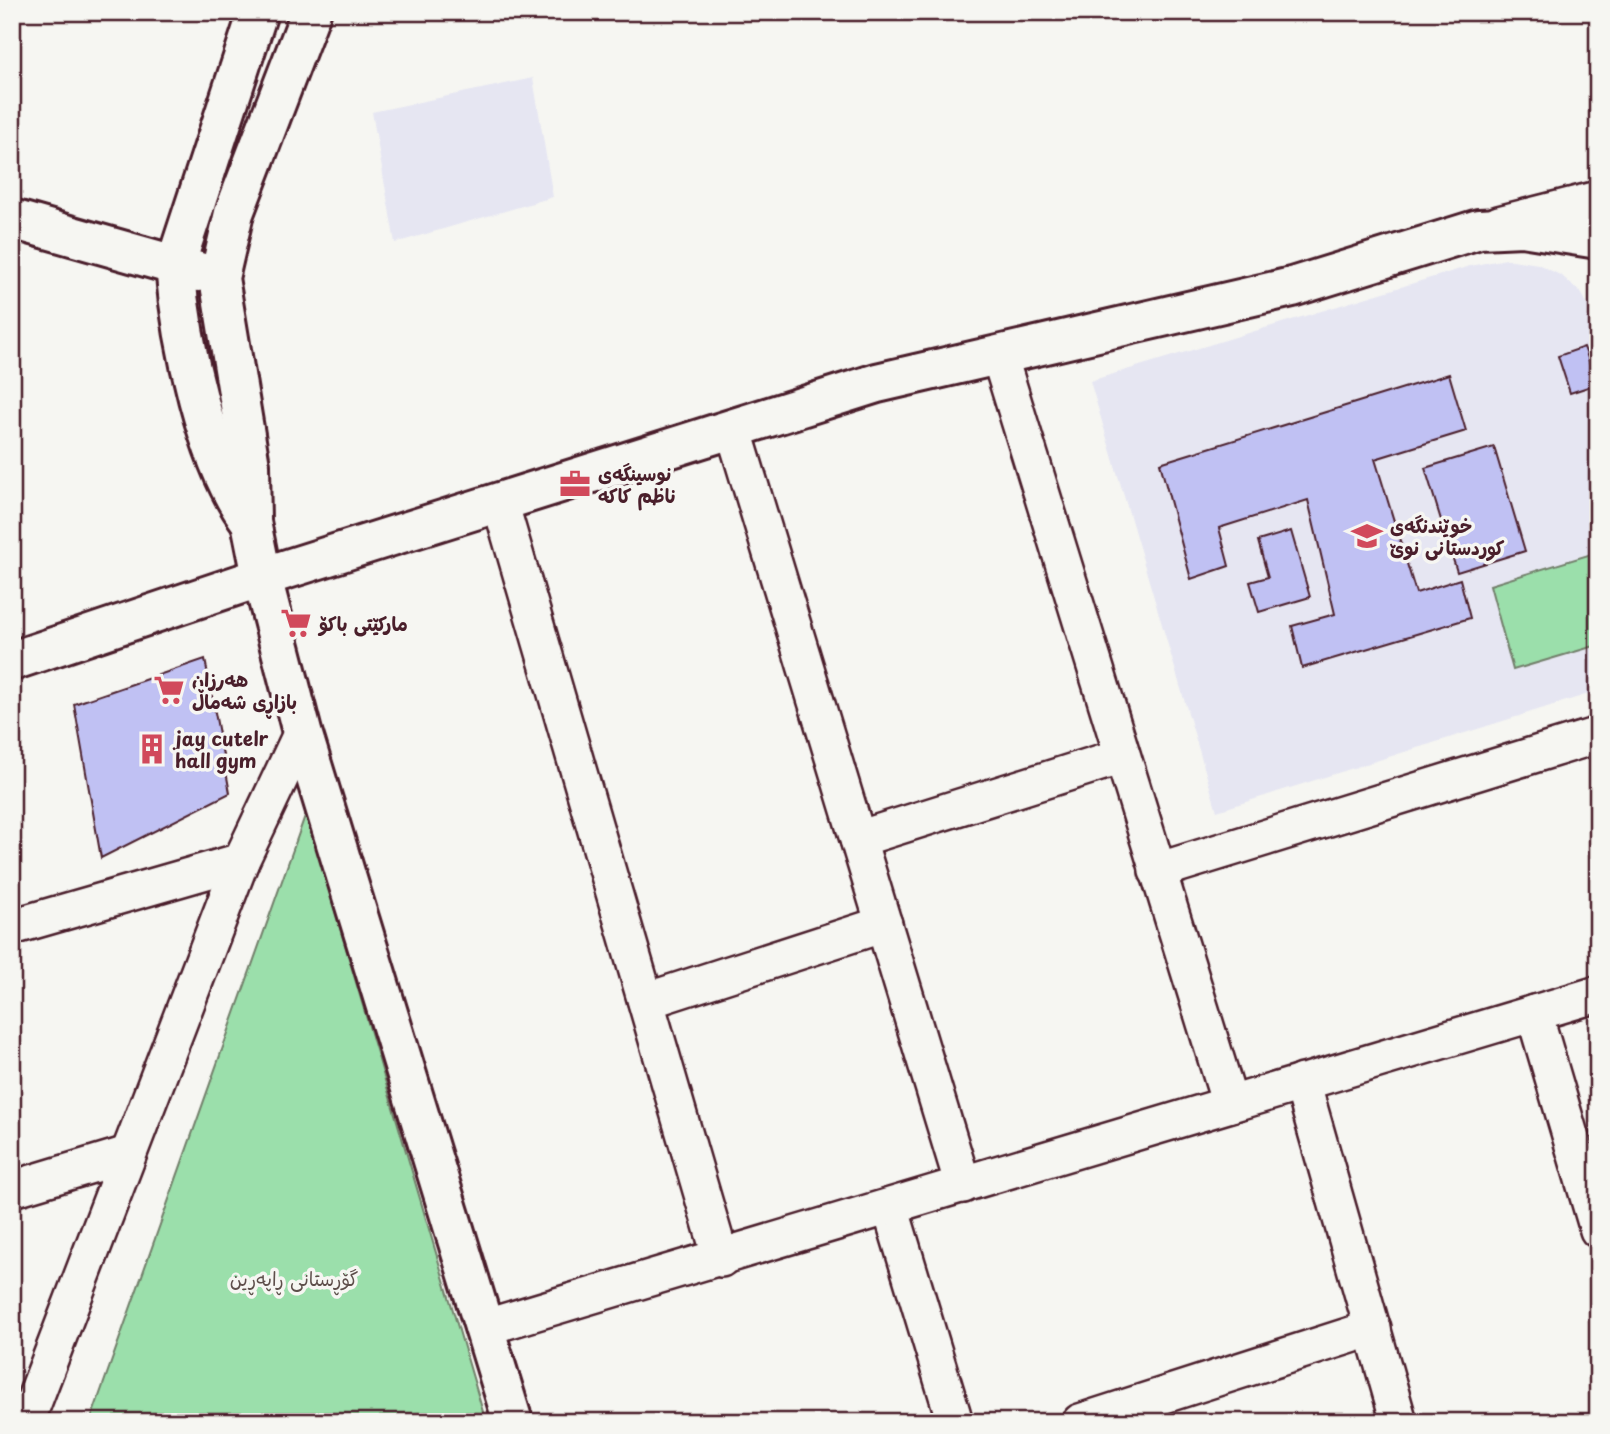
<svg xmlns="http://www.w3.org/2000/svg" width="1610" height="1434" font-family="'Playpen Sans','Playpen Sans Arabic',sans-serif">
<style>
.built{fill:#e6e6f2}
.green{fill:#9bdfab;stroke:#727f6b;stroke-width:2}
.building{fill:#c0c1f3;stroke:#4a1f2b;stroke-width:2}
.lines{fill:none;stroke-linecap:round;stroke-linejoin:round}
.minor-casing{stroke:#4a1f2b;stroke-width:40}
.tertiary-casing{stroke:#4a1f2b;stroke-width:44}
.secondary-casing{stroke:#4a1f2b;stroke-width:44}
.minor{stroke:#f6f6f2;stroke-width:35}
.tertiary{stroke:#f6f6f2;stroke-width:38}
.secondary{stroke:#f6f6f2;stroke-width:38}
.labels{text-anchor:middle;dominant-baseline:central;stroke-width:7;stroke-linejoin:round;paint-order:stroke}
.poi-label{font-size:19px;font-weight:bold;fill:#4a1f2b;stroke:#f6f6f2;text-anchor:start}
.park-label{font-size:19px;fill:#5e4f4b;stroke:#f6f6f2}
</style>
<rect width="100%" height="100%" fill="#f6f6f2"/>
<filter id="ink" filterUnits="userSpaceOnUse"><feTurbulence type="fractalNoise" baseFrequency=".0143" numOctaves="2"/><feDisplacementMap in="SourceGraphic" scale="14" xChannelSelector="R" yChannelSelector="G"/><feConvolveMatrix kernelMatrix="1 2 1 2 8 2 1 2 1" color-interpolation-filters="sRGB"/></filter>
<g filter="url(#ink)">
<g class="built">
<polygon points="533,78 553,197 395,243 372,112"/>
<polygon points="1506,259 1538,264 1562,276 1582,294 1598,325 1598,691 1217,811 1090,381 1470,266"/>
</g>
<g class="green">
<polygon points="1598,552 1598,645 1513,670 1490,585"/>
<polygon points="306,813 486,1422 90,1422"/>
</g>
<g class="building">
<polygon points="1584,347 1597,384 1570,393 1558,356"/>
<polygon points="1449,374 1466,431 1375,459 1416,593 1460,579 1470,618 1302,668 1292,626 1335,614 1308,500 1219,528 1229,566 1191,579 1160,463"/>
<polygon points="1494,447 1525,551 1457,572 1425,468"/>
<polygon points="1291,531 1310,597 1259,612 1250,582 1268,577 1258,541"/>
<polygon points="205,659 230,793 101,858 74,704"/>
</g>
<g class="lines">
<g class="minor-casing">
<g id="minor">
<polyline points="1499,224 1598,199"/>
<polyline points="999,355 1230,1104"/>
<polyline points="733,428 963,1185"/>
<polyline points="500,502 721,1259"/>
<polyline points="858,839 1122,756"/>
<polyline points="1157,871 1598,735"/>
<polyline points="12,927 241,861"/>
<polyline points="646,1001 884,924"/>
<polyline points="1534,1013 1598,1230"/>
<polyline points="1302,1082 1399,1422"/>
<polyline points="12,1189 128,1154"/>
<polyline points="890,1207 955,1422"/>
<polyline points="483,1328 1598,994"/>
<polyline points="26,1422 241,861 302,732"/>
<polyline points="1080,1422 1373,1328"/>
</g>
</g>
<g class="tertiary-casing">
<g id="tertiary">
<polyline points="311,12 234,213 219,278 250,465 251,522 262,577 302,732 513,1422"/>
<polyline points="12,219 199,272"/>
<path d="M251,522C206,464 181,339 175,266L258,12"/>
</g>
</g>
<g class="secondary-casing">
<polyline id="secondary" points="12,661 262,577 877,383 1292,287 1479,229 1522,227 1598,239"/>
</g>
<use href="#minor" class="minor"/>
<use href="#tertiary" class="tertiary"/>
<use href="#secondary" class="secondary"/>
</g>
</g>
<defs>
<g id="office-bare" transform="scale(2.415)"><path d="M-6-3h4V-5.5h4V-3h4V5H-6ZM-1-4.5V-3h2v-1.5ZM-6 0V1H6V0Z" fill="#d1495b" stroke="#f6f6f2" stroke-width="2.5" paint-order="stroke"/></g>
<g id="school-bare" transform="scale(2.415)"><path d="M0-5L7-2L0 1L-7-2ZM-4 1L0 2.5L4 1V4Q0 6-4 4Z" fill="#d1495b" stroke="#f6f6f2" stroke-width="2.5" paint-order="stroke"/></g>
<g id="supermarket-bare" transform="scale(2.415)"><path d="M-6-5.5h2.5l.6 2H6L4.5 2H-2.5L-4.4-4H-6ZM-1.5 3.2a1.3 1.3 0 1 0 .1 0ZM3 3.2a1.3 1.3 0 1 0 .1 0Z" fill="#d1495b" stroke="#f6f6f2" stroke-width="2.5" paint-order="stroke"/></g>
<g id="building-bare" transform="scale(2.415)"><path d="M-4-6H4V6H1V3H-1V6H-4ZM-2.5-4.3h1.7v1.8h-1.7ZM.8-4.3h1.7v1.8H.8ZM-2.5-1h1.7V.8h-1.7ZM.8-1h1.7V.8H.8Z" fill="#d1495b" stroke="#f6f6f2" stroke-width="2.5" paint-order="stroke"/></g>
</defs>
<g fill-rule="evenodd">
<use href="#office-bare" x="575" y="484"/>
<use href="#school-bare" x="1367" y="536"/>
<use href="#supermarket-bare" x="296" y="623"/>
<use href="#supermarket-bare" x="169" y="690"/>
<use href="#building-bare" x="152" y="749"/>
</g>
<g class="labels">
<g class="poi-label">
<text x="598" y="473">نوسینگەی<tspan x="598" dy="22">ناظم کاکە</tspan></text>
<text x="1390" y="525">خوێندنگەی<tspan x="1390" dy="22">کوردستانی نوێ</tspan></text>
<text x="319" y="623">مارکێتی باکۆ</text>
<text x="192" y="679">هەرزان<tspan x="192" dy="22">بازاڕی شەماڵ</tspan></text>
<text x="175" y="738">jay cutelr<tspan x="175" dy="22">hall gym</tspan></text>
</g>
<g class="park-label">
<text x="294" y="1278">گۆڕستانی ڕاپەڕین</text>
</g>
</g>
<rect width="1610" height="1434" fill="none" stroke="#f6f6f2" stroke-width="42"/>
<rect x="21" y="21" width="1568" height="1392" fill="none" stroke="#4a1f2b" stroke-width="2.5" filter="url(#ink)"/>
</svg>
